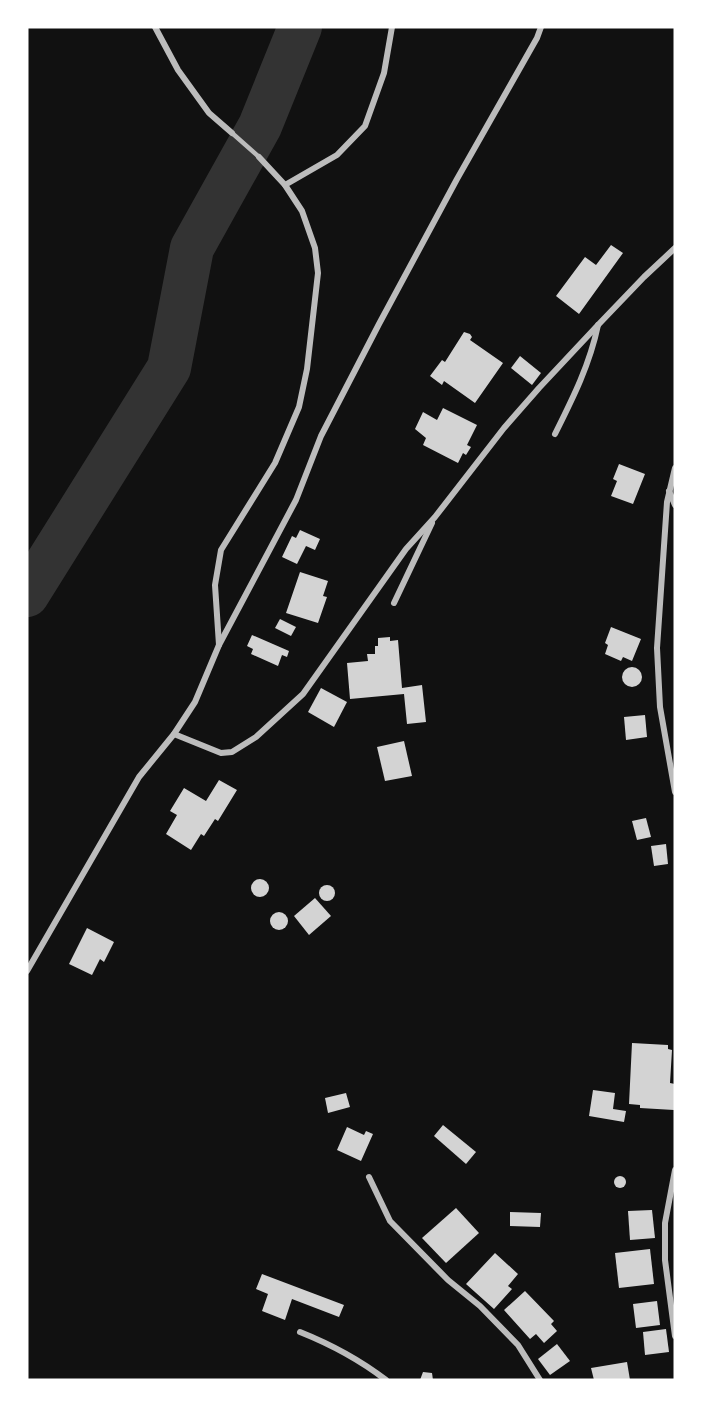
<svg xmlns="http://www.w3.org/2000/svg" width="702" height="1407" font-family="Helvetica,sans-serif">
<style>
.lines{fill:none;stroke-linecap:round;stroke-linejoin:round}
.river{stroke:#333;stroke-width:44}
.building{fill:#d3d3d3}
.service{stroke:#bcbcbc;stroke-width:4.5}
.minor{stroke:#bcbcbc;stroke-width:6}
</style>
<rect width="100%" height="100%" fill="#111"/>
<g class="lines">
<polyline class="river" points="27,595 169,368 192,248 260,126 300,27"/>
</g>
<g class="building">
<polygon points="611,245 623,253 579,314 556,296 585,257 596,265"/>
<polygon points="464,332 470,334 472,337 470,340 503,363 475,403 444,381 442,385 430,376 442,360 445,362"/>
<polygon points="520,356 541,373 532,385 511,368"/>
<polygon points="443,408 477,425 467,445 471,447 466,455 463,453 458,463 423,445 426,438 415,429 423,412 437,420"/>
<polygon points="619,464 645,474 633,504 611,496 617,481 613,479"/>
<polygon points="300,530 320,539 315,550 306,546 297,564 282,557 292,536 296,538"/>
<polygon points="300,572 328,581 323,596 327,597 318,623 286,613"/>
<polygon points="280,619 296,627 291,636 275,628"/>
<polygon points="611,627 641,639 632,661 623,657 621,661 605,654 608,645 605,643"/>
<polygon points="252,635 289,651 287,657 282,655 278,666 251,654 253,649 247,646"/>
<polygon points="390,637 390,641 398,640 402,688 422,685 426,722 407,724 404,694 350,699 347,663 368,661 367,654 375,654 375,646 378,646 378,638"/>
<circle cx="632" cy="677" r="10"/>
<polygon points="321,688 347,702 334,727 308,712"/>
<polygon points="645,715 647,737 626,740 624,717"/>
<polygon points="404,741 412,776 385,781 377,747"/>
<polygon points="219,780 237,790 218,821 215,819 204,836 201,834 191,850 166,834 177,815 170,811 184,788 206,801"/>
<polygon points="646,818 651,837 637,840 632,821"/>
<polygon points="666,844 668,864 654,866 651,846"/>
<circle cx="260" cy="888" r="9"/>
<circle cx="327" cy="893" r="8"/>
<polygon points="315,898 331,916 309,935 294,916"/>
<circle cx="279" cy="921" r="9"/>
<polygon points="87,928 114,942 104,962 100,959 92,975 69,964"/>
<polygon points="632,1043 668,1045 668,1049 672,1050 670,1083 675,1084 674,1110 640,1108 640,1105 629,1104"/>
<polygon points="593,1090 615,1093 613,1109 626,1111 624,1122 589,1116"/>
<polygon points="346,1093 350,1107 328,1113 325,1098"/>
<polygon points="443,1125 476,1152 466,1164 434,1136"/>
<polygon points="347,1127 364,1135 366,1131 373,1134 361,1161 337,1150"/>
<circle cx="620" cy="1182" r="6"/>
<polygon points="456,1208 479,1233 446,1263 422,1238"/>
<polygon points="652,1210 655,1238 630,1240 628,1211"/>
<polygon points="510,1212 541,1213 540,1227 510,1226"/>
<polygon points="650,1249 654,1284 619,1288 615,1253"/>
<polygon points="495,1253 518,1274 508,1286 512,1289 494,1309 466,1284"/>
<polygon points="262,1274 344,1305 339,1317 292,1299 285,1320 262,1311 268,1294 256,1289"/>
<polygon points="525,1291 554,1321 551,1324 557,1331 544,1343 536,1334 530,1339 504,1310"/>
<polygon points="657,1301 660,1325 636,1328 633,1304"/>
<polygon points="666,1329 669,1352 645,1355 643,1332"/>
<polygon points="557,1344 570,1361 550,1375 538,1359"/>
<polygon points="627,1362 630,1380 594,1380 591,1368"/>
<polygon points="423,1372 432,1373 433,1380 420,1380"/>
</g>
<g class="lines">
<polyline class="service" points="232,133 259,157"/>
<g class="minor">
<polyline points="155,27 178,70 209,113 232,133"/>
<polyline points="285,185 337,155 365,126 384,73 392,27"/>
<path d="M555,434C573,398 590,364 598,325"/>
<polyline points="675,468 667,502 657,648 660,707 675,792"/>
<polyline points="669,491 675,505"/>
<polyline points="394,603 432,523"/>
<polyline points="219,645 296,500 321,436 379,324 457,179 537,38 541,27"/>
<polyline points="174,734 221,753 232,752 256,737 303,694 406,549 435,517 504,428 539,388 598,325 644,277 675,248"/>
<polyline points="27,971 139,777 174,734 195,702 219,645 215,585 221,550 275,463 299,407 307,369 318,273 315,248 302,211 285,185 259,157"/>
<polyline points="675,1170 665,1223 665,1260 675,1336"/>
<polyline points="369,1177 390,1221 448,1280 480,1306 518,1345 540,1380"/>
<path d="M300,1332C330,1344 360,1360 386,1380"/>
</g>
</g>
<rect width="702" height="1407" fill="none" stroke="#ffffff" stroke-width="57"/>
</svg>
